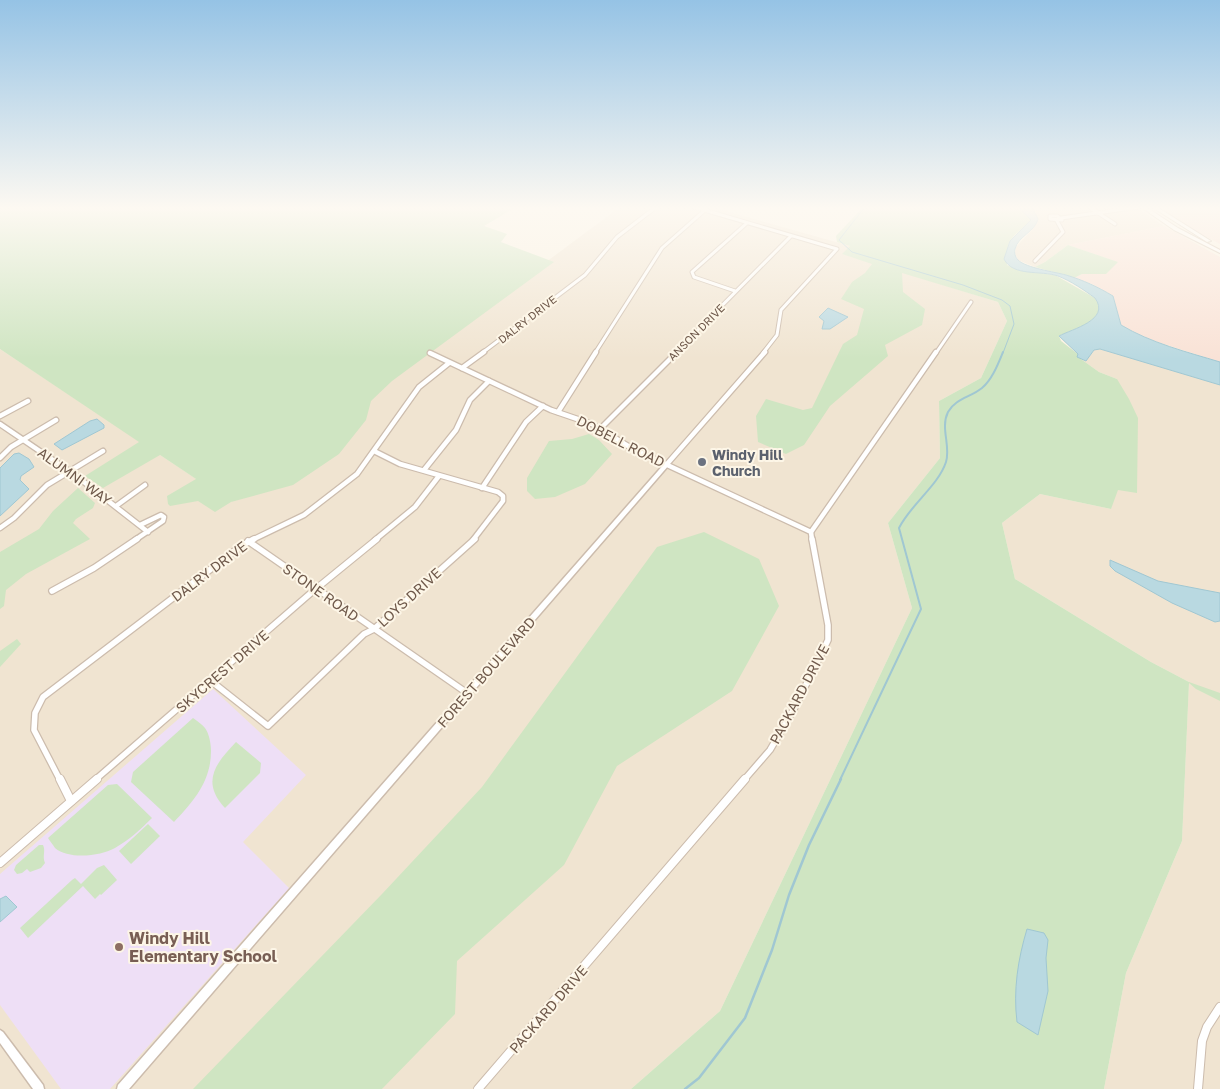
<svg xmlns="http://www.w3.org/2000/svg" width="1220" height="1089" font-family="'Golos Text',sans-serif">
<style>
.residential{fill:#f0e4d1}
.commercial{fill:#f9e2d6}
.education{fill:#eedff6}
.green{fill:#cfe5c2}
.water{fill:#b9d9e1;stroke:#a0c7d2}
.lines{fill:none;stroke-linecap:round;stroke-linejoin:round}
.stream-far2{stroke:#a0c7d2;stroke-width:1}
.stream-far1{stroke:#a0c7d2;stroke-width:2}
.stream{stroke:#a0c7d2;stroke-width:2.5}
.minor-far3-casing{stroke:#ccbcad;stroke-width:5}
.minor-far2-casing{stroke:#ccbcad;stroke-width:7}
.minor-far1-casing{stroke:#ccbcad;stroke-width:8}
.minor-casing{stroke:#ccbcad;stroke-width:10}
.tertiary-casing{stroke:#ccbcad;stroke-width:3}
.secondary-casing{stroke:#cebcaa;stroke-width:2}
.minor-far3{stroke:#fff;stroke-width:3}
.minor-far2{stroke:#fff;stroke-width:4.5}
.minor-far1{stroke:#fff;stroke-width:5.5}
.minor{stroke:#fff;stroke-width:8}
.tertiary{fill:#fff;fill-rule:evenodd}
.secondary{fill:#fff;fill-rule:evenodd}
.worship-dot{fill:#6b7280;stroke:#fdf6e7;stroke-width:2}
.education-dot{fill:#8d6e63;stroke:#fdf6e7;stroke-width:2}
.labels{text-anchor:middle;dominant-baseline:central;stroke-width:4;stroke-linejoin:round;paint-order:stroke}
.far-street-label{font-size:11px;fill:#6f594b;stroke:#fdf6e7}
.street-label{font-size:14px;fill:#6f594b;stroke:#fdf6e7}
.worship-label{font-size:14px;font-weight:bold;fill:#5b616d;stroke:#fdf6e7;text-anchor:start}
.near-education-label{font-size:16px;font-weight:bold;fill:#785e54;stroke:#fdf6e7;text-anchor:start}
</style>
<rect width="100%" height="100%" fill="#faf2e2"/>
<g class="residential">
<polygon points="620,207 712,207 850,246 843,254 998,302 1007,321 981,378 939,401 940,458 888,523 912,608 720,1011 631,1089 0,1089 0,349 231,502 425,352"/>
<polygon points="1032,207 1136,207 1164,226 1068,245 1045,262 1035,267 1018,260 1015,253 1016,247 1032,230 1036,212"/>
<polygon points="1100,349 1220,385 1220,1089 1104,1089 1126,973 1182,841 1189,682 1151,662 1015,579 1002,523 1040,494 1111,509 1117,379 1099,372 1082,360 1086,361 1094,350"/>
</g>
<g class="commercial">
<polygon points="1158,207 1220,207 1220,244 1182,224"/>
<polygon points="1164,226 1220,257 1220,362 1151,340 1134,333 1121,325 1113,296 1092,284 1074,278 1082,274 1106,274 1117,262 1068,245"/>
</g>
<polygon class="education" points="213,689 306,775 243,842 289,888 110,1089 61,1089 0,1005 0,874"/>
<g class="green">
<polygon points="0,207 516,207 484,226 507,234 501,242 554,262 392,381 371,401 366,420 339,454 293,485 231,502 215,512 198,501 170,506 168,504 167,496 196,479 160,455 103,488 85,476 139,442 0,349"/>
<path d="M863,207H1018L1031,220C1013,238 1006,237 1007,265L1018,270L1055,275L1095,298C1111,320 1073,329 1059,336L1061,341L1079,355L1078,357L1099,372L1117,379L1129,399L1138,418L1137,493L1118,490L1111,509L1040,494L1002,523L1015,579L1151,662L1189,682L1220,693V701L1196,689L1189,683L1182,841L1126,973L1104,1089H631L720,1011L912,608L888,523L940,458L939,401L981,378L1007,321L998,302L902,273L903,292L925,309L922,325L885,345L888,356L830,406L804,445L786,454L758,442L756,416L766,399L803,410L812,408L843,344L857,335L864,309L841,299L852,282L865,273L872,264L842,254L850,246L837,242L836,236Z"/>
<polygon points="1068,245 1118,262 1106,274 1082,274 1074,278 1035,267 1045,262"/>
<polygon points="589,434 599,440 612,454 585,484 555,497 535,499 527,491 527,478 549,441 572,439"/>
<polygon points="78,488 95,503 93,508 76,519 73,523 90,539 26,574 6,590 4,606 0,609 0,552 39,529 53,511"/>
<polygon points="704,532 759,559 779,606 732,691 617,766 564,865 457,961 455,1014 382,1089 193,1089 382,894 482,787 657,547"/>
<polygon points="17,639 21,644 0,667 0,651"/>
<path d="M193,718C197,721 202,724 205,728C209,733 211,744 211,751C211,781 194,801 174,822L131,782L133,772Z"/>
<path d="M236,742L261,763L260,773L225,808C201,782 215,764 236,742Z"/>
<path d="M117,784L152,818C141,829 129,840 115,848C101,856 69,860 55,848C53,845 50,841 48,838L108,785Z"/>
<polygon points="148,824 160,836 131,864 119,851"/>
<path d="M39,845H43C46,851 42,856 45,863L41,868L30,872L27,869L22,873L17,874L14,870L16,865Z"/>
<polygon points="104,865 117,880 101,895 100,894 95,899 83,886 28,938 20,928 72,880 75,878 81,884 97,868"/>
</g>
<g class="water">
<path d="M1018,207H1032L1038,219C1035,232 1018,236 1015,249C1014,252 1015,257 1018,260C1026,268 1055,272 1066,275C1083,280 1098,287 1113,296L1121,325C1151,343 1187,352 1220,362V385L1100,349L1094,350L1086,361L1077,357L1078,354L1059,336C1072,329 1111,320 1095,298C1084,290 1071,281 1058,276C1041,270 1013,277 1004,259L1010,241L1031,220Z"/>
<polygon points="828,308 848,317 830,329 822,329 824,321 819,317"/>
<polygon points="97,419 104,425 104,428 62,450 54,444 90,421"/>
<polygon points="19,453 29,459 34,467 21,476 20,480 29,489 0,516 0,468 14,454"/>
<polygon points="1110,560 1158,581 1220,593 1220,621 1215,622 1172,603 1115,571 1110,566"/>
<polygon points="6,896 17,907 0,922 0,899"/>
<path d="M1027,929L1044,933L1048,940L1046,958L1048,991L1038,1035L1017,1022C1013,990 1018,959 1027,929Z"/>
</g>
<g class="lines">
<polyline class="stream-far2" points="865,207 839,240 852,252 963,285 1002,300 1010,306 1014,324 1003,353"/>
<path class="stream-far1" d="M840,780L921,609L899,528C911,504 938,486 946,462C951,446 940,428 948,412C955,399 971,397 982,388C992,380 998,364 1003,352"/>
<polyline class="stream" points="685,1089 699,1078 745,1018 772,950 789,895 809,845 841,779"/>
<g class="minor-far3-casing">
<g id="minor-far3">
<polyline points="694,207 837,249 781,310 777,335 763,353"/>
<polyline points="1089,207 1115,224"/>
<polygon points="1050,216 1057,216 1062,220 1050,219"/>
<polyline points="1061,218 1139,207"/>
<polyline points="1035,261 1063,232 1057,221"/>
<polyline points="735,291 694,277 692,272 747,223"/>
<polyline points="482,353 585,275 617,237 656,207"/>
<polyline points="595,353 662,248 705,210"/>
<polyline points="675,353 791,236"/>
<polyline points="936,353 971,302"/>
</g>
</g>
<g class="minor-far2-casing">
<g id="minor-far2">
<polyline points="430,353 551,410 592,424 633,449 811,532"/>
<polyline points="462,368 484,352"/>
<polyline points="558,412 596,352"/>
<polyline points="0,416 28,401"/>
<polyline points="0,424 75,475 148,532"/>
<polyline points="601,428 677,352"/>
<polyline points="374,451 400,464 498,492 503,496 503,501 473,540"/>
<polyline points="0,458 11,447 56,420"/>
<polyline points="667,464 765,352"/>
<polyline points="424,470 456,430 470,400 489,381"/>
<polyline points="482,488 526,422 543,406"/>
<polyline points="116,506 145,485"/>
<polyline points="0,528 14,518 47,485 103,451"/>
<polyline points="135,540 163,521 164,517 161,515 140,525"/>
<polyline points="252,540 304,515 357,474 419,387 449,363"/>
<polyline points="375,540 415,507 439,476"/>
<polyline points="812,540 811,532 936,352"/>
</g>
</g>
<g class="minor-far1-casing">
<g id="minor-far1">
<polyline points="248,541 467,693"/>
<polyline points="52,591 94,568 137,539"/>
<polyline points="211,681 268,726 364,634 374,629 475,539"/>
<polyline points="60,780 34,730 35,713 43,697 241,546 254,539"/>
<polyline points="95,780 312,592 377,539"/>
<polyline points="744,780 770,750 795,707 828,640 828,625 812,539"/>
</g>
</g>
<g class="minor-casing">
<g id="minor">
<polyline points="60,779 71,801"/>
<polyline points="0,863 97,779"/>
<polyline points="478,1089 745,779"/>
<polyline points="1198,1089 1202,1041 1207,1027 1220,1007"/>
</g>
</g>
<g class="tertiary-casing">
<g id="tertiary">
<polygon points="667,462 670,464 669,465 129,1089 117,1089 118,1085 665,463"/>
<polygon points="0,1030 3,1032 43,1085 44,1089 33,1089 0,1043"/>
</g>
</g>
<g class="secondary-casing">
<g id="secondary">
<polygon points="1141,207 1146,207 1178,228 1220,250 1220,253 1174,230"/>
<polygon points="1152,207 1157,207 1211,241 1207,242"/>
</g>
</g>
<use href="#minor-far3" class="minor-far3"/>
<use href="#minor-far2" class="minor-far2"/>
<use href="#minor-far1" class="minor-far1"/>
<use href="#minor" class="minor"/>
<use href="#tertiary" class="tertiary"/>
<use href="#secondary" class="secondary"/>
</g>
<linearGradient id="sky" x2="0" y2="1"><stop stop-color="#95c3e5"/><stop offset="0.58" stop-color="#fdf9f2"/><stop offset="1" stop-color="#fdf9f2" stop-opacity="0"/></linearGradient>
<rect width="1220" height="359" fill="url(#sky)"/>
<circle class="worship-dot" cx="702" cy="462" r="5"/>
<circle class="education-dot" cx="119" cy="947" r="5"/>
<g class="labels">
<g class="far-street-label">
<text transform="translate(527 319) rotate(-38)">DALRY DRIVE</text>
<text transform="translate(696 332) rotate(-45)">ANSON DRIVE</text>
</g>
<g class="street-label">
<text transform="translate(621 441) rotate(27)">DOBELL ROAD</text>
<text transform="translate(75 476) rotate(36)">ALUMNI WAY</text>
<text transform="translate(209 571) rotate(-37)">DALRY DRIVE</text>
<text transform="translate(321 592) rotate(35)">STONE ROAD</text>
<text transform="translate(409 597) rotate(-42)">LOYS DRIVE</text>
<text transform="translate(222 671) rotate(-41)">SKYCREST DRIVE</text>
<text transform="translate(486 672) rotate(-49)">FOREST BOULEVARD</text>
<text transform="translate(799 694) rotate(-62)">PACKARD DRIVE</text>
<text transform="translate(548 1009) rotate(-49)">PACKARD DRIVE</text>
</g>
<g class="worship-label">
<text x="712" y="454">Windy Hill<tspan x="712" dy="16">Church</tspan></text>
</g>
<g class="near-education-label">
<text x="129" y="938">Windy Hill<tspan x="129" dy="18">Elementary School</tspan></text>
</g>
</g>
</svg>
